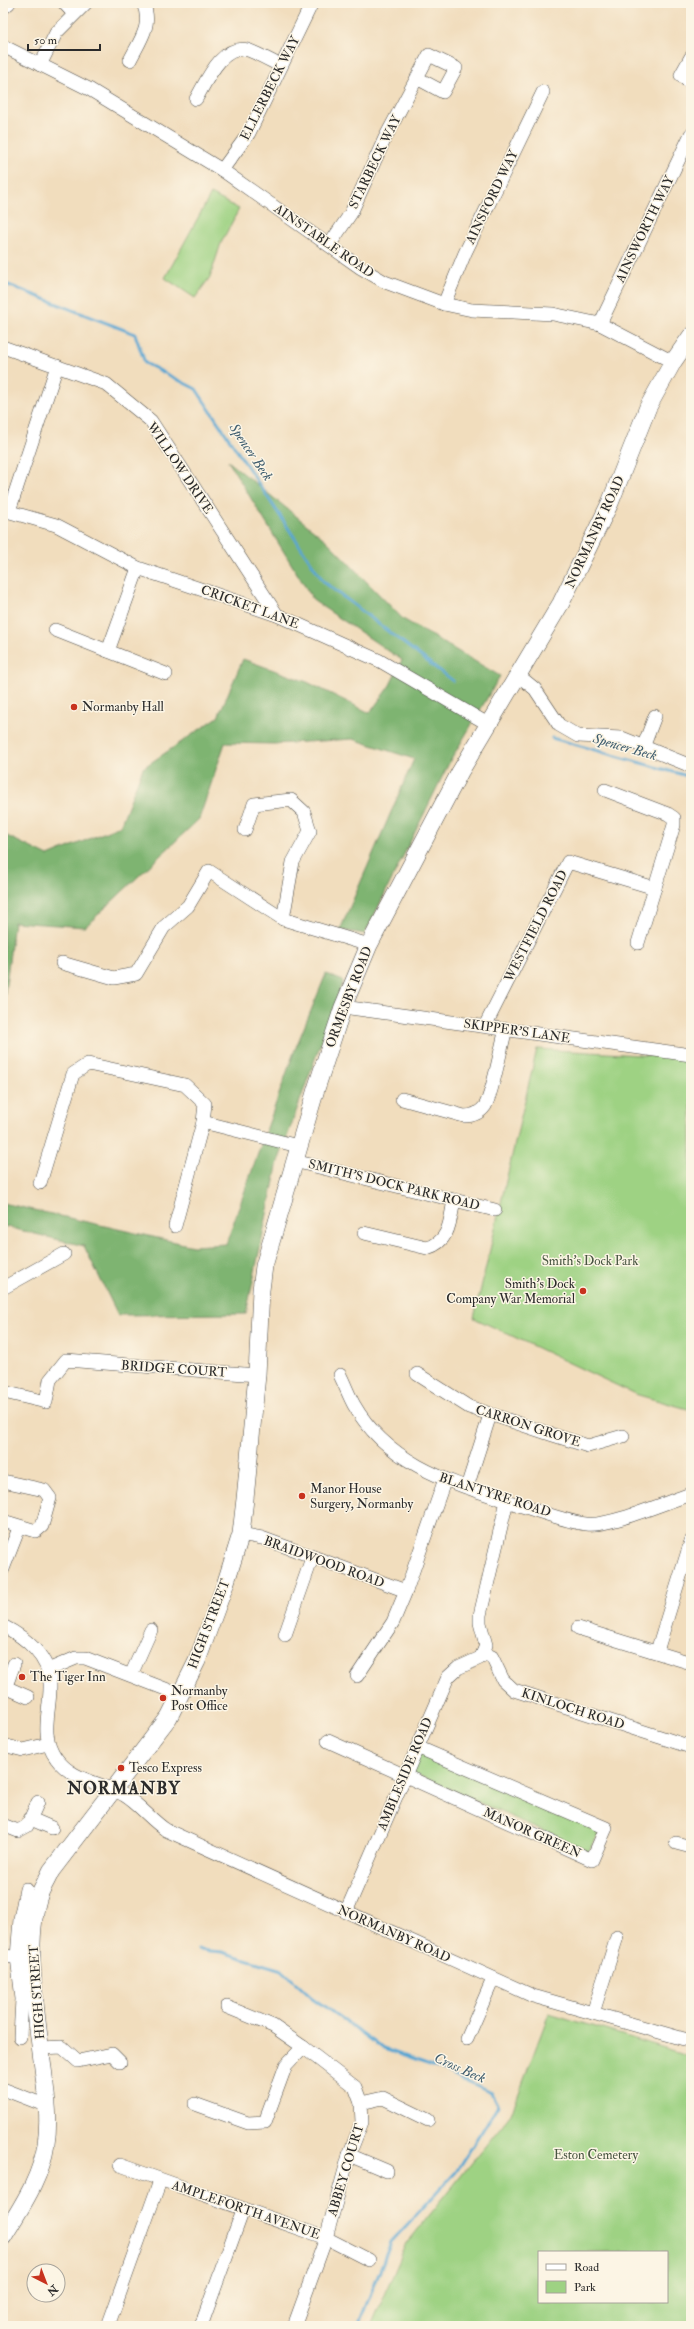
<svg xmlns="http://www.w3.org/2000/svg" width="694" height="2329" font-family="'IM FELL Double Pica',serif">
<style>
.green{fill:#9ed283;stroke:#647e57;fill-rule:evenodd}
.forest{fill:#7eb471;stroke:#54704e}
.lines{fill:none;stroke-linecap:round;stroke-linejoin:round}
.stream{stroke:#58a6d2;stroke-width:3}
.minor-casing{stroke:#494641;stroke-width:14}
.major-casing{stroke:#494641;stroke-width:18}
.minor{stroke:#fff;stroke-width:13}
.major{stroke:#fff;stroke-width:17}
.poi-dot{fill:#c8321e;stroke:#fcf5e5;stroke-width:1.5}
.labels{text-anchor:middle;dominant-baseline:central;stroke-width:3;stroke-linejoin:round;paint-order:stroke}
.street-label{font-size:13px;fill:#2b2b2b;stroke:#fcf5e5}
.poi-label{font-size:13px;fill:#2b2b2b;stroke:#fcf5e5;text-anchor:start}
.park-label{font-size:13px;fill:#485541;stroke:#fcf5e5}
.water-label{font-size:14px;font-style:italic;fill:#3d5c6e;stroke:#fcf5e5}
.district-label{font-size:17px;font-weight:bold;letter-spacing:1px;fill:#2b2b2b;stroke:#fcf5e5}
</style>
<rect width="100%" height="100%" fill="#fcf5e5"/>
<filter id="ink" filterUnits="userSpaceOnUse"><feTurbulence type="fractalNoise" baseFrequency=".025" numOctaves="2"/><feDisplacementMap in="SourceGraphic" scale="8" xChannelSelector="R" yChannelSelector="G"/><feConvolveMatrix kernelMatrix="1 2 1 2 8 2 1 2 1" color-interpolation-filters="sRGB"/></filter>
<filter id="wash" filterUnits="userSpaceOnUse"><feTurbulence type="fractalNoise" baseFrequency=".012" numOctaves="4" result="noise"/><feDisplacementMap in="SourceGraphic" scale="16" xChannelSelector="R" yChannelSelector="G"/><feGaussianBlur stdDeviation="0.9" result="paint"/><feColorMatrix in="noise" values="0 0 0 0 0 0 0 0 0 0 0 0 0 0 0 0 0 1.4 0 .05"/><feComposite in="paint" operator="in"/></filter>
<g filter="url(#wash)">
<rect width="100%" height="100%" fill="#f1ddbd"/>
<g class="green">
<polygon points="211,194 239,209 221,243 210,277 195,298 165,278"/>
<polygon points="537,1049 691,1058 691,1410 635,1394 474,1318"/>
<polygon points="417,1751 601,1829 589,1851 410,1772"/>
<path d="M549,2013L691,2056V2326H371L407,2243L511,2114ZM539,2252H667V2302H539Z"/>
</g>
<g class="forest">
<polygon points="228,461 327,541 403,619 500,676 448,765 365,934 340,930 414,759 353,739 274,744 225,743 199,819 85,927 14,922 3,1008 3,834 48,856 120,826 143,768 218,717 243,659 307,682 370,713 390,685 402,660 314,601"/>
<polygon points="326,974 343,981 278,1162 246,1314 118,1315 84,1246 3,1226 3,1203 193,1246 226,1244 294,1052"/>
</g>
<g class="lines">
<g class="stream">
<polyline points="3,283 135,334 145,363 196,389 324,582 453,681"/>
<polyline points="552,738 691,777"/>
<polyline points="198,1950 222,1952 282,1970 311,1997 384,2049 430,2065 491,2093 498,2106 456,2172 391,2242 358,2326"/>
</g>
</g>
</g>
<g filter="url(#ink)">
<g class="lines">
<g class="minor-casing">
<g id="minor">
<polyline points="64,3 74,14"/>
<polyline points="3,8 9,3"/>
<polyline points="3,46 89,89 222,170 361,268 385,282 444,304 472,310 553,314 600,324 673,362"/>
<polyline points="691,57 681,75 691,84"/>
<path d="M130,60C140,40 153,25 143,3"/>
<polyline points="40,65 56,33 86,3"/>
<path d="M196,99C206,82 222,43 248,50C259,54 271,61 281,66"/>
<polyline points="222,170 249,133 312,3"/>
<polyline points="330,244 351,213 385,138 429,55 456,68 443,92 417,78"/>
<polyline points="444,304 465,253 543,92"/>
<polyline points="600,324 691,134"/>
<polyline points="3,347 106,384 151,421 277,615"/>
<polyline points="3,510 56,525 138,568 277,615 380,661 488,724"/>
<polyline points="9,511 57,366"/>
<polyline points="55,630 166,674"/>
<polyline points="108,651 138,568"/>
<polyline points="519,676 535,689 559,725 578,736 622,738 691,766"/>
<polyline points="644,745 655,716"/>
<polyline points="605,790 668,814 674,818 674,825 638,943"/>
<polyline points="245,830 254,804 291,800 304,812 310,831 293,862 283,919"/>
<polyline points="62,963 114,978 136,974 164,927 188,906 209,871 283,919 369,945"/>
<polyline points="343,1007 691,1055"/>
<polyline points="485,1026 568,862 655,888"/>
<path d="M402,1099L464,1116C472,1116 480,1113 485,1106C493,1093 501,1046 506,1029"/>
<polyline points="203,1122 298,1146"/>
<polyline points="294,1161 495,1210"/>
<polyline points="40,1183 73,1074 88,1064 185,1085 205,1104 203,1122 175,1226"/>
<path d="M364,1233L427,1248C450,1242 450,1220 454,1200"/>
<polyline points="3,1288 64,1254"/>
<polyline points="417,1374 469,1407 550,1434 588,1446 623,1436"/>
<path d="M340,1375C345,1385 349,1396 354,1405C388,1465 453,1483 513,1503C532,1509 567,1522 586,1524C609,1527 666,1502 691,1494"/>
<polyline points="8,1393 46,1402 50,1380 66,1360 257,1375"/>
<polyline points="3,1481 44,1490 50,1498 42,1526 36,1531 3,1521"/>
<polyline points="467,1487 490,1415"/>
<polyline points="507,1501 480,1615 480,1623 486,1645 483,1653 492,1657 503,1680 514,1690 691,1747"/>
<polyline points="241,1534 262,1538 406,1591"/>
<polyline points="3,1569 19,1528"/>
<path d="M3,1626C25,1637 50,1657 50,1684C51,1710 39,1735 56,1758C72,1781 101,1782 124,1795C139,1804 151,1820 166,1830L533,1996L691,2041"/>
<polyline points="578,1628 691,1663"/>
<polyline points="285,1635 312,1558"/>
<polyline points="657,1651 691,1541"/>
<polyline points="48,1670 76,1658 85,1658 181,1695"/>
<polyline points="131,1675 151,1630"/>
<polyline points="357,1676 393,1622 406,1591 445,1479"/>
<polyline points="3,1686 28,1697"/>
<polyline points="3,1694 14,1664"/>
<polyline points="328,1741 592,1860 606,1828 417,1747"/>
<polyline points="3,1745 23,1750 48,1744"/>
<polyline points="31,1819 52,1828"/>
<polyline points="3,1825 18,1831 27,1826 38,1802"/>
<polyline points="676,1843 691,1847"/>
<polyline points="346,1912 448,1677 458,1668 480,1658 483,1653"/>
<polyline points="3,1956 25,1958"/>
<polyline points="227,2007 273,2026 303,2047"/>
<polyline points="593,2013 617,1937"/>
<polyline points="20,2037 22,1999 17,1957 20,1919 26,1889"/>
<polyline points="467,2039 493,1979"/>
<polyline points="41,2048 62,2047 78,2061 112,2054 120,2062"/>
<polyline points="3,2089 47,2106"/>
<polyline points="361,2103 383,2098 428,2120"/>
<polyline points="195,2104 248,2123 265,2122 286,2065 303,2047 355,2087 361,2103 362,2122 349,2155 326,2238 294,2326"/>
<polyline points="349,2155 387,2171"/>
<polyline points="120,2165 326,2238 369,2260"/>
<polyline points="108,2326 160,2181"/>
<polyline points="201,2326 243,2210"/>
</g>
</g>
<g class="major-casing">
<path id="major" d="M3,2237C21,2207 41,2179 46,2144C50,2119 46,2093 43,2068C37,2018 23,1941 40,1893C43,1886 48,1878 51,1871L169,1717L197,1661L225,1585L241,1534L245,1499L257,1375L261,1290L264,1266L316,1089L343,1007L369,945L460,772L561,603L610,503L648,407L673,362L691,336"/>
</g>
<use href="#minor" class="minor"/>
<use href="#major" class="major"/>
</g>
</g>
<g class="poi-dot">
<circle cx="74" cy="707" r="4"/>
<circle cx="583" cy="1291" r="4"/>
<circle cx="302" cy="1496" r="4"/>
<circle cx="22" cy="1677" r="4"/>
<circle cx="163" cy="1698" r="4"/>
<circle cx="121" cy="1768" r="4"/>
</g>
<g class="labels">
<g class="street-label">
<text transform="translate(270 88) rotate(-63)">ELLERBECK WAY</text>
<text transform="translate(375 162) rotate(-64)">STARBECK WAY</text>
<text transform="translate(492 197) rotate(-64)">AINSFORD WAY</text>
<text transform="translate(645 229) rotate(-64)">AINSWORTH WAY</text>
<text transform="translate(324 241) rotate(35)">AINSTABLE ROAD</text>
<text transform="translate(180 468) rotate(56)">WILLOW DRIVE</text>
<text transform="translate(595 532) rotate(-65)">NORMANBY ROAD</text>
<text transform="translate(250 607) rotate(20)">CRICKET LANE</text>
<text transform="translate(536 926) rotate(-63)">WESTFIELD ROAD</text>
<text transform="translate(349 997) rotate(-69)">ORMESBY ROAD</text>
<text transform="translate(517 1031) rotate(8)">SKIPPER'S LANE</text>
<text transform="translate(394 1185) rotate(14)">SMITH'S DOCK PARK ROAD</text>
<text transform="translate(174 1369) rotate(4)">BRIDGE COURT</text>
<text transform="translate(528 1426) rotate(18)">CARRON GROVE</text>
<text transform="translate(495 1495) rotate(18)">BLANTYRE ROAD</text>
<text transform="translate(324 1562) rotate(20)">BRAIDWOOD ROAD</text>
<text transform="translate(209 1624) rotate(-69)">HIGH STREET</text>
<text transform="translate(573 1709) rotate(18)">KINLOCH ROAD</text>
<text transform="translate(405 1774) rotate(-67)">AMBLESIDE ROAD</text>
<text transform="translate(532 1833) rotate(24)">MANOR GREEN</text>
<text transform="translate(394 1934) rotate(24)">NORMANBY ROAD</text>
<text transform="translate(37 1992) rotate(-94)">HIGH STREET</text>
<text transform="translate(346 2170) rotate(-73)">ABBEY COURT</text>
<text transform="translate(246 2210) rotate(19)">AMPLEFORTH AVENUE</text>
</g>
<g class="poi-label">
<text x="82" y="707">Normanby Hall</text>
<text x="575" y="1284" text-anchor="end">Smith's Dock<tspan x="575" dy="15">Company War Memorial</tspan></text>
<text x="310" y="1489">Manor House<tspan x="310" dy="15">Surgery, Normanby</tspan></text>
<text x="30" y="1677">The Tiger Inn</text>
<text x="171" y="1691">Normanby<tspan x="171" dy="15">Post Office</tspan></text>
<text x="129" y="1768">Tesco Express</text>
</g>
<g class="park-label">
<text x="590" y="1261">Smith's Dock Park</text>
<text x="596" y="2155">Eston Cemetery</text>
</g>
<g class="water-label">
<text transform="translate(251 452) rotate(56)">Spencer Beck</text>
<text transform="translate(625 747) rotate(16)">Spencer Beck</text>
<text transform="translate(460 2068) rotate(24)">Cross Beck</text>
</g>
<g class="district-label">
<text x="124" y="1788">NORMANBY</text>
</g>
</g>
<rect width="694" height="2329" fill="none" stroke="#fcf5e5" stroke-width="16"/>
<rect x="538" y="2251" width="130" height="52" fill="#fcf5e5" stroke="#a8a49b"/>
<rect x="546" y="2264" width="20" height="6" fill="#ffffff" stroke="#a8a49b"/>
<text x="574" y="2271" font-size="12" fill="#2b2b2b">Road</text>
<rect x="546" y="2281" width="20" height="12" fill="#9ed283" stroke="#a8a49b"/>
<text x="574" y="2291" font-size="12" fill="#2b2b2b">Park</text>
<g transform="translate(46 2283) rotate(138)"><circle r="19" fill="#fcf5e5" stroke="#a8a49b"/>
<path d="M0-3L7 15L0 10L-7 15Z" fill="#c8321e"/>
<text y="-6" font-size="11" font-weight="bold" text-anchor="middle" fill="#2b2b2b">N</text>
</g>
<path d="M28 44v6h72v-6" fill="none" stroke="#2b2b2b" stroke-width="2"/>
<text x="34" y="44" font-size="12" fill="#2b2b2b" stroke="#fcf5e5" stroke-width="3" paint-order="stroke">50 m</text>
</svg>
